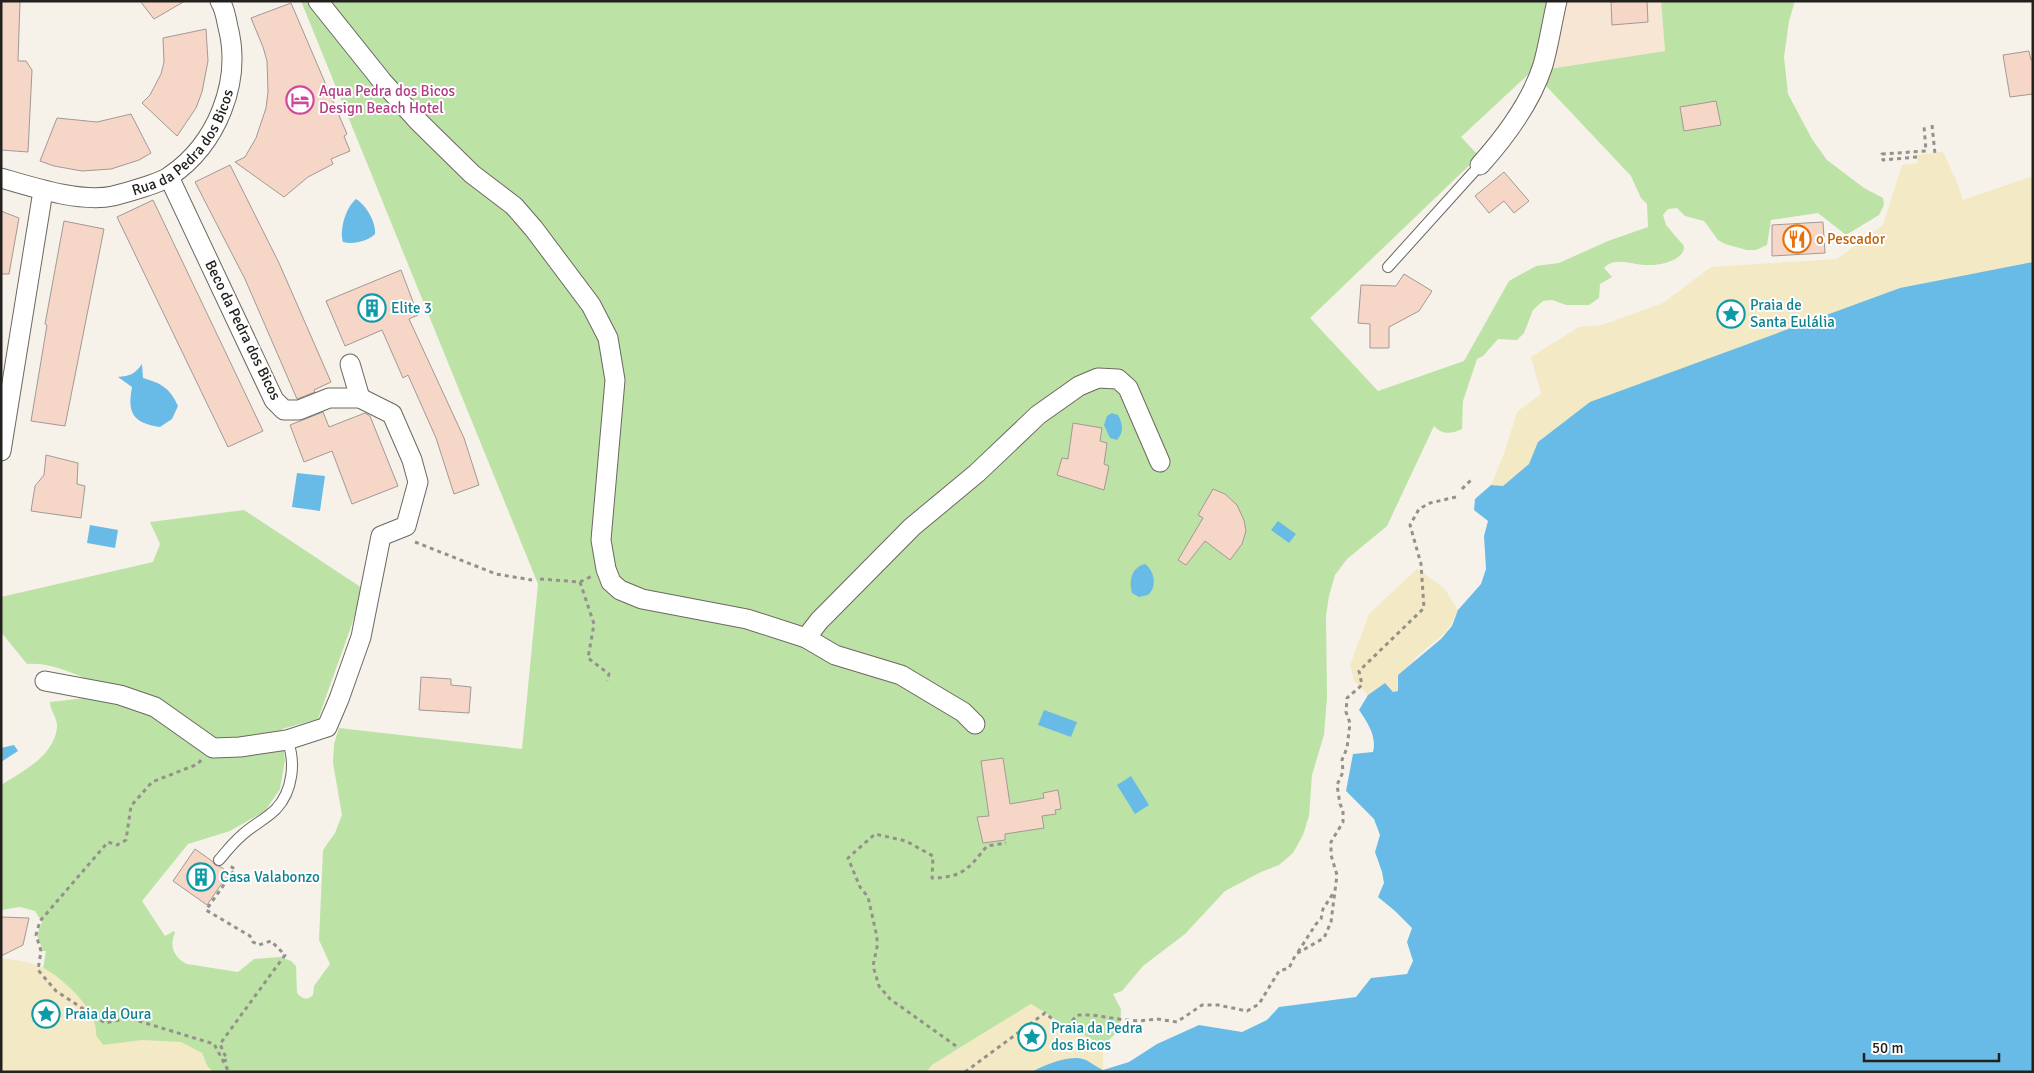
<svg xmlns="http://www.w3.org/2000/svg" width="2034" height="1073" font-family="Signika,sans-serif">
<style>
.industrial{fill:#f7e6d4}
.green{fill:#bde2a6;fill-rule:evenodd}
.sand{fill:#f3e9c4}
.water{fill:#68bbe7}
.building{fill:#f6d6c7;stroke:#a29995}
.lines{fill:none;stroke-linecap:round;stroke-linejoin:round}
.lane-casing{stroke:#6c6861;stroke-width:12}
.street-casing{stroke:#6c6861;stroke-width:21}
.path{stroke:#94918b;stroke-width:3;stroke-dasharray:4 4;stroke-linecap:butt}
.lane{stroke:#fff;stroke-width:10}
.street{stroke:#fff;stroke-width:19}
.labels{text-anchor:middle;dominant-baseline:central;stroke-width:4;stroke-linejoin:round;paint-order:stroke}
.hotel-label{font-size:15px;fill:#b23c85;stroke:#fff;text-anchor:start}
.street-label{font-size:15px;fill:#22211e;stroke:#fff}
.food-label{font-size:15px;fill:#c56008;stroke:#fff;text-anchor:start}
.culture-label{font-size:15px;fill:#0d838f;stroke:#fff;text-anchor:start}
</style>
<rect width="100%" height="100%" fill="#f6f2ea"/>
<polygon class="industrial" points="1563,1 1661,1 1665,51 1549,69"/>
<path class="green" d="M301,1H1563L1549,69L1665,51L1661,1H1795L1789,21L1784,57L1788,94L1812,139L1827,160L1864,188L1883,198L1884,205L1879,215L1846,235L1818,213L1771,220L1767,245L1756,250H1747L1725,244L1718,240L1704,221L1685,216L1677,208L1668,209L1663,215L1666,225L1684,246C1685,261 1658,266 1646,265C1632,265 1615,256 1604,268L1612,277L1600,284L1599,298L1589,305H1566L1552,300L1543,301L1533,310L1524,333L1517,340L1498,339L1483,356L1477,359L1463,401L1462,429C1452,434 1442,435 1434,426L1387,526L1347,559L1335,575L1329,596L1326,616L1327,697L1324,735L1312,775L1309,816L1303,835L1293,853L1279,865L1261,872L1225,891L1185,934L1143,966L1122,991L1113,994L1121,1009L1120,1030L1103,1045L1069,1028L1031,1004L932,1065L927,1072H213L207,1066L202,1053L103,1045C83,1021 75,981 43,969L46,951H43L37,935L42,922L35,911L20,907L1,910V785C23,771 53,757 57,728C58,718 50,711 50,702L103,696L102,685C77,676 54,662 27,664L1,632V597L153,562L160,544L150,522L244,510L362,588L352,624L318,719L282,729L285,760L280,789L265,811L230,831L188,844L142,901L165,936L174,931L175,933C169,946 174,958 187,964L238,972L254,959L280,957L291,961L296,966L297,993C302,999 307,1001 313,995L314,986L330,964L319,940L323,850L335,833L342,815L333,763L334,744L339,728L522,749L538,584ZM1532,71L1631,176L1641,198L1647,204L1648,227L1608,241L1559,263L1536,266L1509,281L1464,361L1378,391L1310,318L1479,156L1461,137Z"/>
<g class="sand">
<polygon points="1943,152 1956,180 1963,200 2033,176 2033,376 1493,601 1503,486 1491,485 1505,451 1517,412 1541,394 1531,357 1579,327 1602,325 1663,303 1711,267 1837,259 1883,225 1902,165 1918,163 1916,155"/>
<path d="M1417,569L1444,588L1458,610C1446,640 1435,638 1415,659C1409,666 1403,673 1397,680L1399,691L1393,692L1385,683L1368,695L1354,681L1350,665L1369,614Z"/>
<path d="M1,958C17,960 36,962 50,972C69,984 99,1013 96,1036L103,1045L142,1040L181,1042L202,1053L207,1066L213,1072L1,1071Z"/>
<polygon points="1031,1004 1069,1028 1103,1045 1103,1070 1092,1066 1085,1060 1072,1058 1031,1072 927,1072 932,1065"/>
</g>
<g class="water">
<path d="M356,199C366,205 376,222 375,234C368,241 353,245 343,242C339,230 346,207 356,199Z"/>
<path d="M2033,262V1072H1031C1045,1065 1071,1053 1086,1060C1092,1063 1096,1067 1103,1070L1129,1062L1157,1044L1199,1025L1242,1032L1267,1020L1279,1007L1356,997L1371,978L1407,974L1413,961L1407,942L1412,928L1395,911L1378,897L1384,883L1382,872L1375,852L1380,835L1374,819L1346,791L1353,754L1373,752C1377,737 1368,723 1359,710L1368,695L1385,683L1393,692L1398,691V675L1441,639L1452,626L1458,610L1481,584L1486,569L1484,536L1488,521L1474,510L1475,499L1491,485L1503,486L1529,464L1538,442L1590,402L1900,288Z"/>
<path d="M142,364L143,378C161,383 170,388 178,406L172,419L160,427C133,423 127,413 132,387L118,377C130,376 135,374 142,364Z"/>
<path d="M1112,413L1118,415C1123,424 1124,432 1117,440L1110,438L1104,425L1107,416Z"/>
<polygon points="297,473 325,476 320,511 292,507"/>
<polygon points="1278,521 1296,534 1289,543 1271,530"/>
<polygon points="90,525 118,530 115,548 87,543"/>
<path d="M1145,564C1154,570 1158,587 1148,595C1147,595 1140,597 1139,597L1132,593C1129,580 1131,568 1145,564Z"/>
<polygon points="1044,710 1077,722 1071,737 1038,725"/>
<polygon points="14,745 18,751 1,762 1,748"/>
<polygon points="1131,776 1149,805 1135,814 1117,785"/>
</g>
<g class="building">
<polygon points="1,1 20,1 18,61 26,61 32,70 28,152 1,150"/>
<polygon points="140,1 185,1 154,19"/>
<polygon points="1626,1 1647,1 1648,22 1612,25 1611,2"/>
<polygon points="291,3 347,134 344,136 350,151 331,159 333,164 308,177 284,197 235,162 245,157 256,138 266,108 268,92 267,61 263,47 251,18"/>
<polygon points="206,29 208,61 202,92 196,108 177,136 142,103 150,95 161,74 164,62 163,38"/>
<polygon points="2029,51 2031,60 2033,60 2033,94 2010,97 2003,55"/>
<polygon points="1716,101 1721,125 1684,131 1680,107"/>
<polygon points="131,114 151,153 139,160 111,169 82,171 54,166 40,161 57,118 97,122"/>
<polygon points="230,165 279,263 331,382 314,390 315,392 297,399 245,279 195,182"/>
<polygon points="1504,172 1529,201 1514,213 1504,201 1489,213 1475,196"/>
<polygon points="153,200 263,431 228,447 117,217"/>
<polygon points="1,211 19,218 9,274 1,274"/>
<polygon points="64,221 104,229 65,426 31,421 47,325 45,324"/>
<polygon points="1823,222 1825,253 1772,256 1772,225"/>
<polygon points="401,270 418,315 409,319 464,438 479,485 454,494 436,438 408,375 403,378 382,330 345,346 326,301"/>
<polygon points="1404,274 1432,291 1419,311 1389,327 1389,348 1370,348 1370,324 1358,323 1361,285 1396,286"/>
<polygon points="323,412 329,427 365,413 370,416 398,486 352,504 332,451 304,462 290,425"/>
<polygon points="1073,423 1102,428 1100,441 1107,443 1104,464 1109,466 1104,490 1057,475 1062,458 1068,459"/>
<polygon points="46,455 78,463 77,484 85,486 81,518 31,511 35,486 44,475"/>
<polygon points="1213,489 1225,494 1237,505 1244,520 1246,531 1242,544 1230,560 1205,541 1186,565 1178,560 1203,518 1198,515"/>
<polygon points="421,677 451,679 451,685 471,687 469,713 419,710"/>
<polygon points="1003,758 1010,804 1044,798 1043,793 1058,790 1061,809 1055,810 1056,814 1042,816 1044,828 1005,834 1005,840 983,843 977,817 989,816 981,761"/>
<polygon points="195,849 212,861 215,865 221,867 229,873 207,905 173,881"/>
<polygon points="1,917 29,918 23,945 1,956"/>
</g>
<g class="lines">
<g class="lane-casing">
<g id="lane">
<polyline points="1388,267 1480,165"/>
<path d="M219,860C226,852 232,844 240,837C251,826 265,820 276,809C293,791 296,761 287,740"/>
</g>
</g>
<g class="street-casing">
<g id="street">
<polyline points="318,1 382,81 418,121 472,174 514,206 534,229 591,305 608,338 615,380 601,540 606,569 611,582 620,590 642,599 747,619 806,638 835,655 901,675 963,712 975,724"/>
<path d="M1480,165C1506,136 1531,103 1543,65C1549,44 1552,22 1557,1"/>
<path id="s1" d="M1,178C32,187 81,203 113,196C125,193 161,183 170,176C217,144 242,82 228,27C226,18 225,9 220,1"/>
<polyline points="350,364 360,398"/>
<polyline points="1,451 43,191"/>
<polyline points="806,638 819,621 912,527 977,473 1038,415 1079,386 1098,378 1118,379 1128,388 1160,462"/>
<polyline points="45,681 120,695 155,707 213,748 240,747 287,740 327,727 339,699 361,637 381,536 406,526 418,482 412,460 392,414 360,398 329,398 299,410 284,410 274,400 169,177"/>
</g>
</g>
<g class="path">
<polyline points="1932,125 1935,154"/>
<polyline points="1917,157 1883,160 1882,154 1926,151 1924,126"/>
<polyline points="1462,489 1472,479"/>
<polyline points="415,542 496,574 532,580"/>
<polyline points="540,579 580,582 592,576"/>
<polyline points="580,582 594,624 588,658 609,674 607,681"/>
<polyline points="201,760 198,764 152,782 131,806 126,840 117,845 108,842 40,921 36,935 41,951 38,970 56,991 105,1023 129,1018 214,1044 229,1072"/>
<polyline points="1298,952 1316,924 1321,919 1323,909 1334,892"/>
<path d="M956,1046L890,999L879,986L873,966L877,947V937L868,897L860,887L848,858L875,834L906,841L933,856L932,878C964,877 968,869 987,846L1006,843"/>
<polyline points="223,1061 227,1060 220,1044 285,955 271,941 259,945 253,942 250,936 206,910 235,869 230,866"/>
<polyline points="965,1072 1045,1013 1065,1029 1077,1015 1092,1015 1125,1020 1139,1021 1157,1019 1177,1022 1202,1005 1218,1005 1247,1011 1259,1004 1279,971 1289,968 1296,954 1324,938 1331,922 1337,875 1331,855 1331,842 1343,822 1343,810 1340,804 1337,785 1343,772 1342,760 1347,748 1350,723 1346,712 1347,698 1362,685 1359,671 1424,608 1421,564 1410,525 1419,509 1430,503 1456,497"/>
</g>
<use href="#lane" class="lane"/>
<use href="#street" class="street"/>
</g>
<defs>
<g id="hotel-ring" transform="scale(1.4375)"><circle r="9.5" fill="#fff" stroke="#d1479c" stroke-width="1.5"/><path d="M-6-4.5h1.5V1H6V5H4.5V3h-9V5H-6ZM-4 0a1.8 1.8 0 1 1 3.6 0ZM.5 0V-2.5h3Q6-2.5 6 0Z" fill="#d1479c"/></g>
<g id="restaurant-ring" transform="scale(1.4375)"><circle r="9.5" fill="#fff" stroke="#e8710a" stroke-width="1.5"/><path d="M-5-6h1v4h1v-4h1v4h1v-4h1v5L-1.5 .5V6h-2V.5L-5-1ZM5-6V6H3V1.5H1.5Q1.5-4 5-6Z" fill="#e8710a"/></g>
<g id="building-ring" transform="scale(1.4375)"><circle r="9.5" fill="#fff" stroke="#0f9aa8" stroke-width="1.5"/><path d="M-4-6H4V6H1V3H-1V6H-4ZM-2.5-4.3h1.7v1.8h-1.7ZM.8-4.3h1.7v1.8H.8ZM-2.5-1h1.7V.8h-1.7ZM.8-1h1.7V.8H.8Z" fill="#0f9aa8"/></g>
<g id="sight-ring" transform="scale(1.4375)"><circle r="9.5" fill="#fff" stroke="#0f9aa8" stroke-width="1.5"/><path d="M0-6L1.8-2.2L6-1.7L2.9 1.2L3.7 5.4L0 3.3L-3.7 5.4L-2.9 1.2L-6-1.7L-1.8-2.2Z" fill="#0f9aa8"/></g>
</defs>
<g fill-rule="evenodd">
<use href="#hotel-ring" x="300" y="100"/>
<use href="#restaurant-ring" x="1797" y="239"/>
<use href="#building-ring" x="372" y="308"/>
<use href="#sight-ring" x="1731" y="314"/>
<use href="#building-ring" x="201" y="877"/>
<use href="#sight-ring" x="46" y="1014"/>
<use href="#sight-ring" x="1032" y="1037"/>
</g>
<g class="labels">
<g class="hotel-label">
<text x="319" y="91">Aqua Pedra dos Bicos<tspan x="319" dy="17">Design Beach Hotel</tspan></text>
</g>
<g class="street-label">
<text stroke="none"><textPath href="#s1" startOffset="208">Rua da Pedra dos Bicos</textPath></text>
<text transform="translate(243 330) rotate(64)">Beco da Pedra dos Bicos</text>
</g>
<g class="food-label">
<text x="1816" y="239">o Pescador</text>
</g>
<g class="culture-label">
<text x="1750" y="305">Praia de<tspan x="1750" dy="17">Santa Eulália</tspan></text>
<text x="391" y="308">Elite 3</text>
<text x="220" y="877">Casa Valabonzo</text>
<text x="65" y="1014">Praia da Oura</text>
<text x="1051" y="1028">Praia da Pedra<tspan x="1051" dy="17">dos Bicos</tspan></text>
</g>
</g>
<rect width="2034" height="1073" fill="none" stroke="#22211e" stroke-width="5"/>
<path d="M1864 1053v8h135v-8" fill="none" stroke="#22211e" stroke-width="2.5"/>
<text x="1872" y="1053" font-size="15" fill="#22211e" stroke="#ffffff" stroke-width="4" paint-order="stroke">50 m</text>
</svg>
